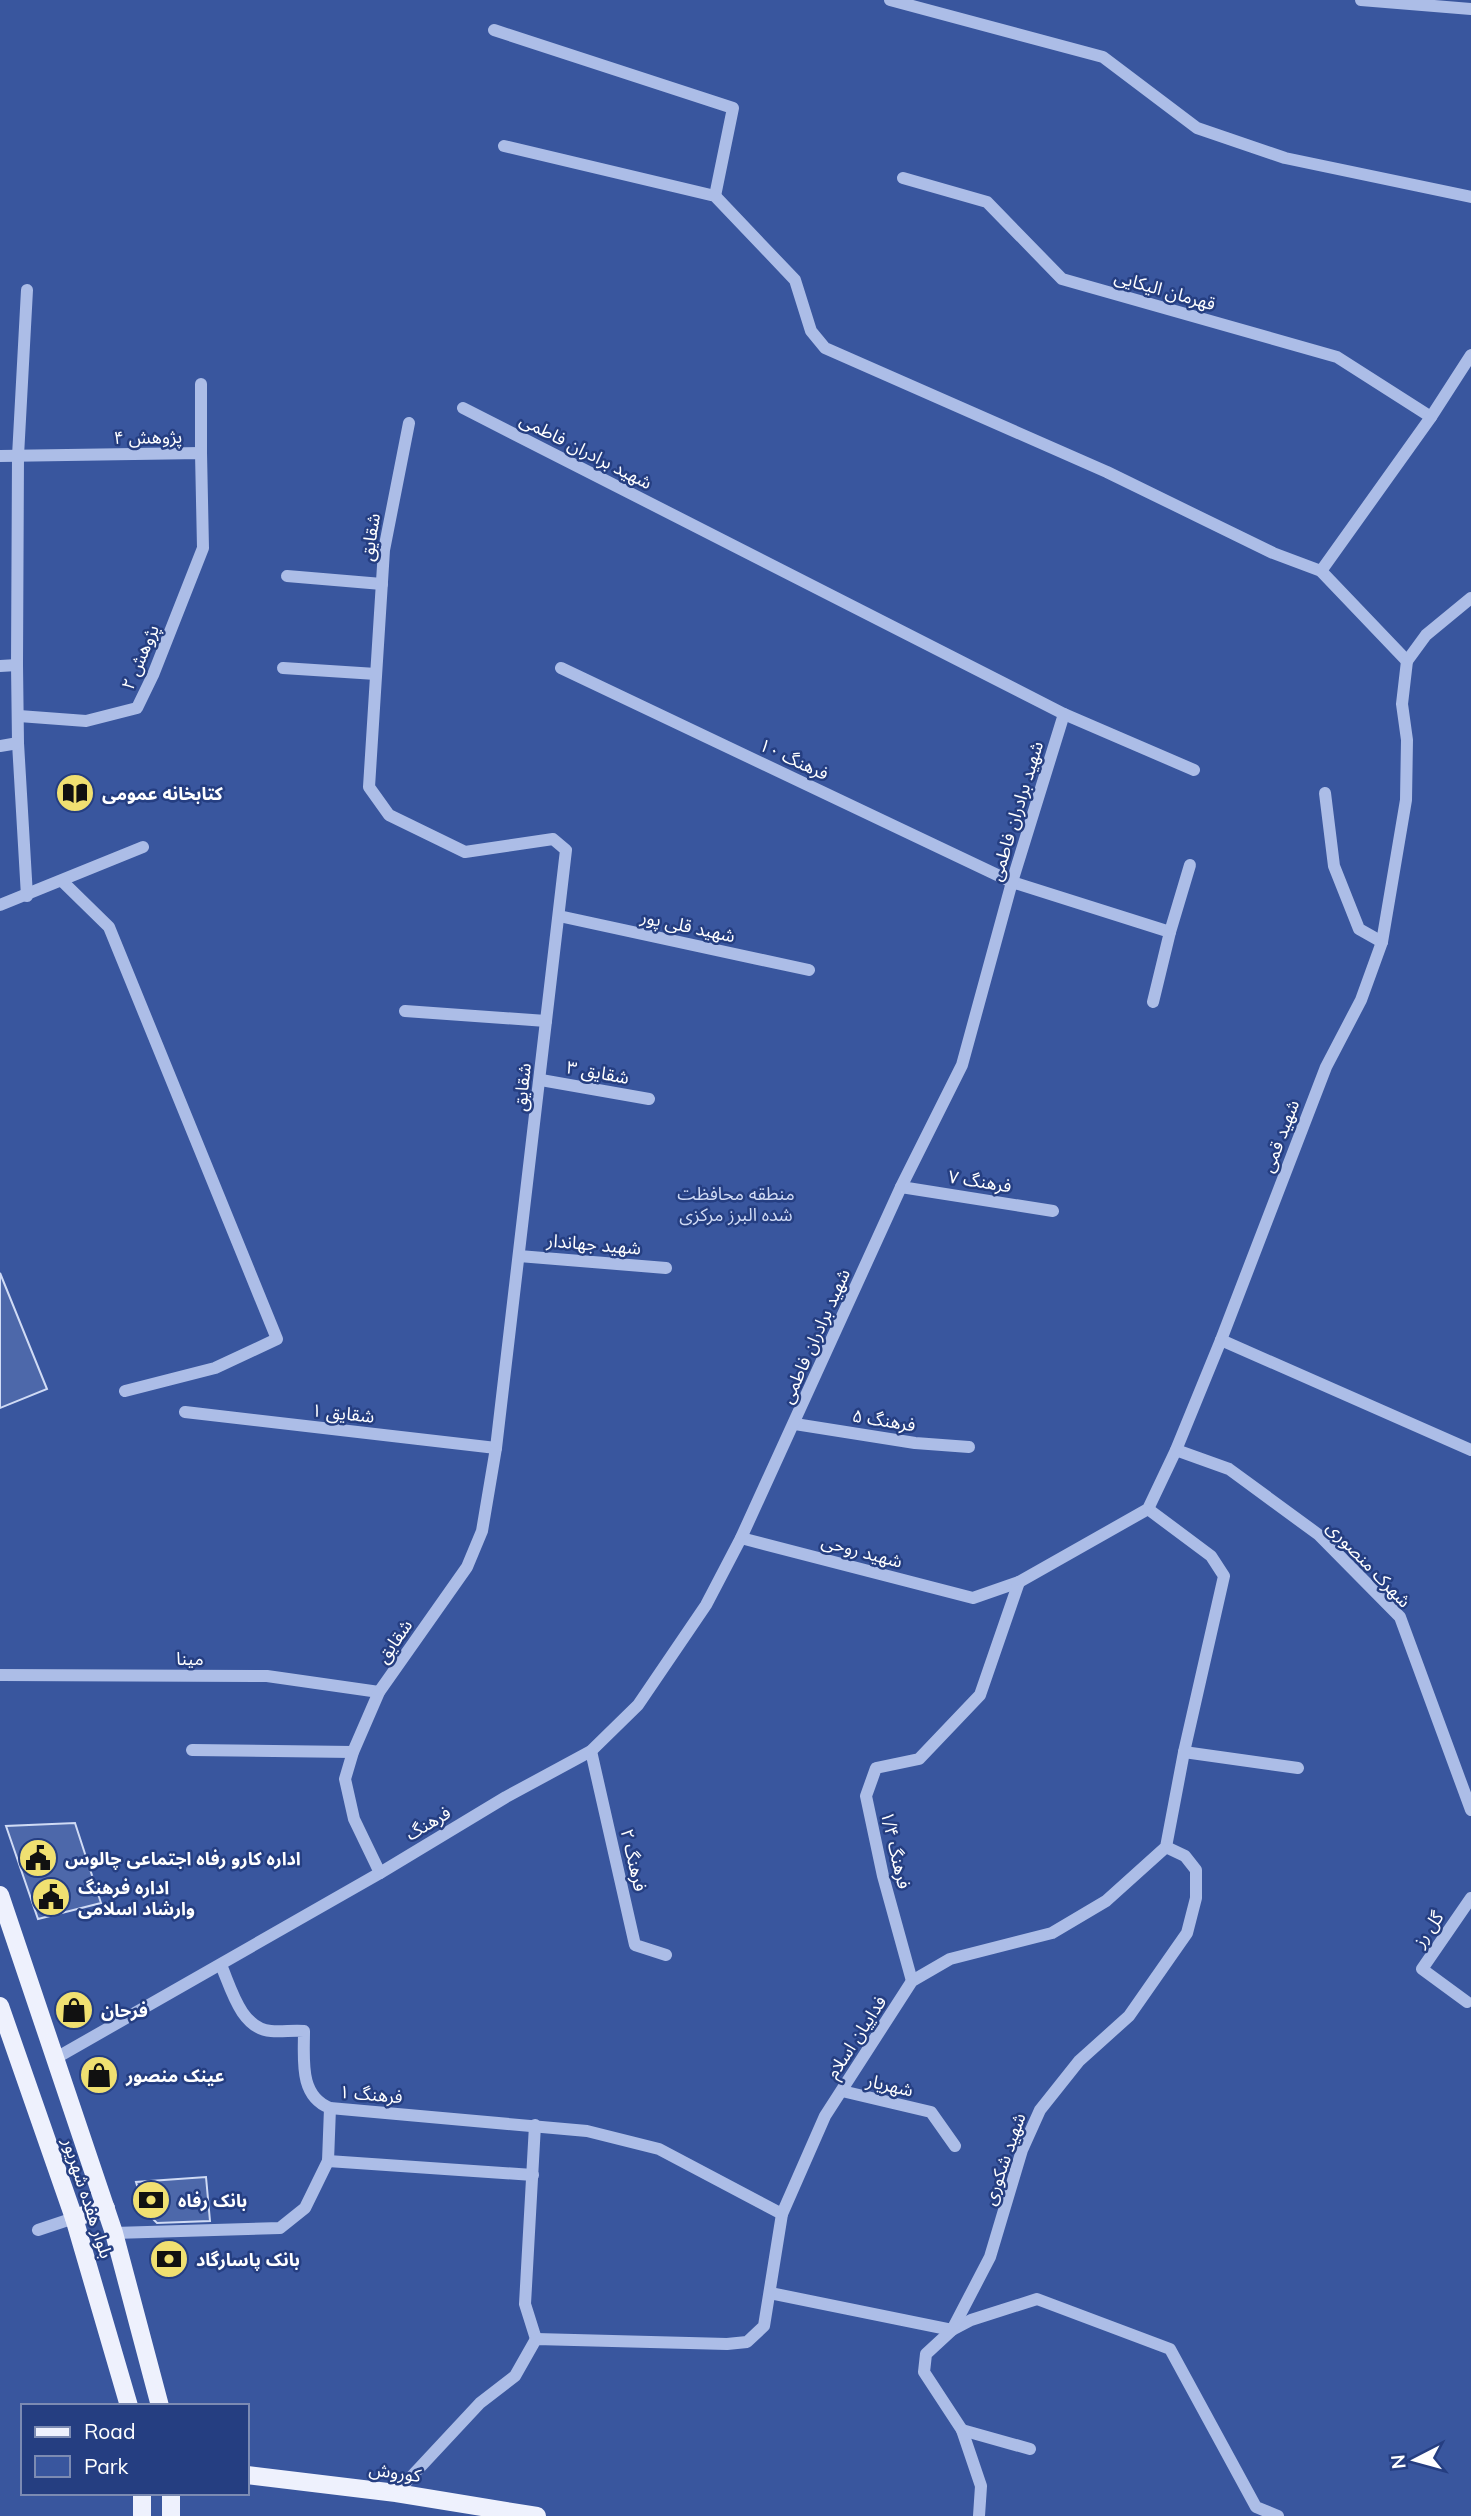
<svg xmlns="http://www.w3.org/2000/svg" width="1471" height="2516" viewBox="0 0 1471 2516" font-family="Mulish,'Noto Sans Arabic',sans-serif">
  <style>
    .green { fill: #39569e; fill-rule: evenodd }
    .building { fill: #4d68aa; stroke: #d0dbf5; stroke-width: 2 }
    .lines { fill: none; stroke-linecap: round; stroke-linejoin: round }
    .minor { stroke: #acbde7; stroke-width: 12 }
    .major { stroke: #eef1fd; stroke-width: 18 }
    .labels { text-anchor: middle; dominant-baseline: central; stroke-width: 5; stroke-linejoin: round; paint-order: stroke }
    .street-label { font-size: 18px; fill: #fff; stroke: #253e81 }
    .poi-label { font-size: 18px; font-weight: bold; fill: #fff; stroke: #253e81; text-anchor: start }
    .park-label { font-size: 18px; fill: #d0dbf5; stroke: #253e81 }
  </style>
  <rect width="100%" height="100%" fill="#253e81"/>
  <!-- green -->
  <path class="green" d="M0,0h1471v2516h-1471zM23,2406h224v87h-224z"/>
  <!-- building -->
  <g class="building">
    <path d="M0,1273l47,116 -47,19z"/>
    <path d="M75,1823l26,80 -63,16 -32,-93z"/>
    <path d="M206,2177l4,44 -53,2 -13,-13 -8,-28z"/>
  </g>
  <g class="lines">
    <!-- minor -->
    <g class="minor">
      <path d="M890,0l213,57 94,71 88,30 186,39"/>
      <path d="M1361,0l110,9"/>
      <path d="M494,30l239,78 -18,88"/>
      <path d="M504,146l211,50 80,84 16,51 14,17 282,124 166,81 48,18 86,90"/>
      <path d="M903,178l84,24 75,77 275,78 94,60"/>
      <path d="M27,290l-9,166 -1,209 1,78 9,153"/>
      <path d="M201,384v69"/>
      <path d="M0,456l201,-3 2,95 -50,127 -16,33 -51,13 -67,-5"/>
      <path d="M1321,571l110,-154 40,-62"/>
      <path d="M287,576l95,8"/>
      <path d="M0,666l17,-1"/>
      <path d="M283,668l93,6"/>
      <path d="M561,668l451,214 158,50 -17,70"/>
      <path d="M1064,714l130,56"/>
      <path d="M0,746l18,-3"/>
      <path d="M1325,793l9,73 25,63 23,13"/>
      <path d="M62,881l47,46 168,412 -62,29 -90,23"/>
      <path d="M0,905l143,-58"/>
      <path d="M559,916l250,54"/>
      <path d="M1170,932l20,-67"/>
      <path d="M405,1011l141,10"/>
      <path d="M541,1080l108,19"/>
      <path d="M901,1187l152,24"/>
      <path d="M519,1256l147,12"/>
      <path d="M1221,1340l250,110"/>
      <path d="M185,1412l311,36"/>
      <path d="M795,1424l120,19 54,4"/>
      <path d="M1176,1450l53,19 90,66 81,82 71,193"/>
      <path d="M741,1538l232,60 46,-16 129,-73 28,-59 45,-110 105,-273 35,-67 21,-58 24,-142 1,-60 -5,-36 5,-43 19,-26 45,-37"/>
      <path d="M0,1675l267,1 112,16"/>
      <path d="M192,1750l161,2"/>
      <path d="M591,1751l44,194 31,10"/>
      <path d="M1184,1752l114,16"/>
      <path d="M380,1873l-26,-54 -9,-40 8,-27 26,-60 88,-125 15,-36 14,-83 70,-598 -13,-11 -88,13 -76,-37 -20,-28 15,-237 25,-127"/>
      <path d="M221,1965c10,23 20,64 50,66 11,1 22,-1 33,0 0,29 -5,65 26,77l257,23 72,18 123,65"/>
      <path d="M912,1981l-29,-105 -17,-80 10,-28 43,-9 61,-64 39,-113"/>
      <path d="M1467,2002l-45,-33 49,-71"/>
      <path d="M56,2058l324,-185 126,-76 85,-46 47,-46 68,-100 35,-67 160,-351 61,-122 50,-183 52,-168 -601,-306"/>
      <path d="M842,2091l89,21 24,34"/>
      <path d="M535,2125l-10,179 11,35"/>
      <path d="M328,2161l205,14"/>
      <path d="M38,2230l36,-12"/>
      <path d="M114,2233l166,-5 25,-20 23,-47 2,-53"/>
      <path d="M770,2293l182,37 19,-10 66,-21 133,50 86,158 22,9"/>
      <path d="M962,2430l68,19"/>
      <path d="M396,2493l84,-90 35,-27 21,-37 191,5 20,-2 17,-16 18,-112 43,-98 87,-135 38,-22 102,-26 54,-32 60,-54 18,-95 40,-176 -13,-20 -63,-47"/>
      <path d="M979,2516l2,-30 -19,-56 -38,-58 2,-18 26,-24 38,-73 32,-107 18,-40 39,-49 50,-45 58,-83 9,-35v-28l-11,-14 -19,-9"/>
    </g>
    <!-- major -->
    <g class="major">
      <path d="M0,1895l114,338 46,173"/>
      <path d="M0,2006l74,212 55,188"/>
      <path d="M74,2218l32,-10"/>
      <path d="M247,2475l149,18 141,23"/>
      <path d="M142,2516v-23"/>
      <path d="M171,2516v-23"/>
    </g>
  </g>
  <!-- icons -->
  <defs>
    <symbol id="library-disc" viewBox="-11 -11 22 22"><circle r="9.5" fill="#f0e071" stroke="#253e81"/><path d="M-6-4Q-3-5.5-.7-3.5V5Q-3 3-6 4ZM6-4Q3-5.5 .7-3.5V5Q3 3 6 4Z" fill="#111"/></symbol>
    <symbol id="civic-disc" viewBox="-11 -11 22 22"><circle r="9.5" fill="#f0e071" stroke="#253e81"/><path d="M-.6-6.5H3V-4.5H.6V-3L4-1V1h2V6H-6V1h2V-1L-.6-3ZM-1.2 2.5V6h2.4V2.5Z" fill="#111"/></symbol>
    <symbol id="shop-disc" viewBox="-11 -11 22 22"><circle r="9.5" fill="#f0e071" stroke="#253e81"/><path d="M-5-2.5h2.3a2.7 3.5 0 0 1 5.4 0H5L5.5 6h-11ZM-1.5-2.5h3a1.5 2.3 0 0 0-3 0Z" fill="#111"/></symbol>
    <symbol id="bank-disc" viewBox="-11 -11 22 22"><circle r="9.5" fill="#f0e071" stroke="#253e81"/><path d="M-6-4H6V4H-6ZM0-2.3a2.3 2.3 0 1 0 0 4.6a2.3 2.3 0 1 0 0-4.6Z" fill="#111"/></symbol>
  </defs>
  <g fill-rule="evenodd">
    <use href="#library-disc" x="53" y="771" width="44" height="44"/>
    <use href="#civic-disc" x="16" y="1836" width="44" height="44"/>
    <use href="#civic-disc" x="29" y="1875" width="44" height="44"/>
    <use href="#shop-disc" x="52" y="1988" width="44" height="44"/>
    <use href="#shop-disc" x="77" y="2053" width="44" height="44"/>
    <use href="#bank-disc" x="129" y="2178" width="44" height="44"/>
    <use href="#bank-disc" x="147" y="2237" width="44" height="44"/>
  </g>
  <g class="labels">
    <!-- street labels -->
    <g class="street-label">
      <text transform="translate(1165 290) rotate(16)">قهرمان الیکایی</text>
      <text transform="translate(148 437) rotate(-1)">پژوهش ۴</text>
      <text transform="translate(586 451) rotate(27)">شهید برادران فاطمی</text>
      <text transform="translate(370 537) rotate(-81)">شقایق</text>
      <text transform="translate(140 657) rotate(-67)">پژوهش ۲</text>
      <text transform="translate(794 759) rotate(25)">فرهنگ ۱۰</text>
      <text transform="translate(1016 811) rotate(-73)">شهید برادران فاطمی</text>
      <text transform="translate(688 926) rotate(12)">شهید قلی پور</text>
      <text transform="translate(598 1072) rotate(10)">شقایق ۳</text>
      <text transform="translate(522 1087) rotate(-84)">شقایق</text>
      <text transform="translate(1280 1136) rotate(-69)">شهید قمی</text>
      <text transform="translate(980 1181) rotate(9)">فرهنگ ۷</text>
      <text transform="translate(594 1244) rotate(5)">شهید جهاندار</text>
      <text transform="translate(815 1336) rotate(-66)">شهید برادران فاطمی</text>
      <text transform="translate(343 1413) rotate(6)">شقایق ۱</text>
      <text transform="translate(884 1420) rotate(9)">فرهنگ ۵</text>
      <text transform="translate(862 1551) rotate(15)">شهید روحی</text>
      <text transform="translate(1369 1564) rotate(46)">شهرک منصوری</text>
      <text transform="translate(394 1641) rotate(-55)">شقایق</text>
      <text x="190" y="1658">مینا</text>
      <text transform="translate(428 1823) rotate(-31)">فرهنگ</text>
      <text transform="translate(896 1850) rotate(77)">فرهنگ ۱/۴</text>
      <text transform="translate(634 1860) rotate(77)">فرهنگ ۲</text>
      <text transform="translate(1428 1929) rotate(-55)">گل رز</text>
      <text transform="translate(856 2037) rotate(-57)">فداییان اسلام</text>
      <text transform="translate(890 2085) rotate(13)">شهریار</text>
      <text transform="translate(371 2094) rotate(5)">فرهنگ ۱</text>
      <text transform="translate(1004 2159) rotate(-71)">شهید شکوری</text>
      <text transform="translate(88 2198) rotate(72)">بلوار هفده شهریور</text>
      <text transform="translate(395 2472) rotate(8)">کوروش</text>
    </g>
    <!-- poi labels -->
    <g class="poi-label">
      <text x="102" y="793">کتابخانه عمومی</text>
      <text x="65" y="1858">اداره کارو رفاه اجتماعی چالوس</text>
      <text x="78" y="1887">اداره فرهنگ<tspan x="78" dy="21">وارشاد اسلامی</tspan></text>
      <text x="101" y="2010">فرحان</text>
      <text x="126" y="2075">عینک منصور</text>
      <text x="178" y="2200">بانک رفاه</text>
      <text x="196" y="2259">بانک پاسارگاد</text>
    </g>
    <!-- park labels -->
    <g class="park-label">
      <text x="736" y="1193">منطقه محافظت<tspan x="736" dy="21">شده البرز مرکزی</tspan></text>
    </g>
  </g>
  <!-- legend -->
  <rect x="21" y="2404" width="228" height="91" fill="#253e81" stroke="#7c8bb3" stroke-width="2"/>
  <rect x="35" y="2427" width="35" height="10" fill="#eef1fd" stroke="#7c8bb3" stroke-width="2"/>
  <text x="84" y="2439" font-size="21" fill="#ffffff">Road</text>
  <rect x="35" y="2456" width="35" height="21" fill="#39569e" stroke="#7c8bb3" stroke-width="2"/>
  <text x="84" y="2474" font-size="21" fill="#ffffff">Park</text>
  <!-- north arrow -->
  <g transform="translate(1415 2460) rotate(264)" stroke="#253e81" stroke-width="5" paint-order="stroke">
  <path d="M0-5L12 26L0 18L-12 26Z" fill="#ffffff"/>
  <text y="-10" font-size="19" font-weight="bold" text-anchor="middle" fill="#ffffff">N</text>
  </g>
</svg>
